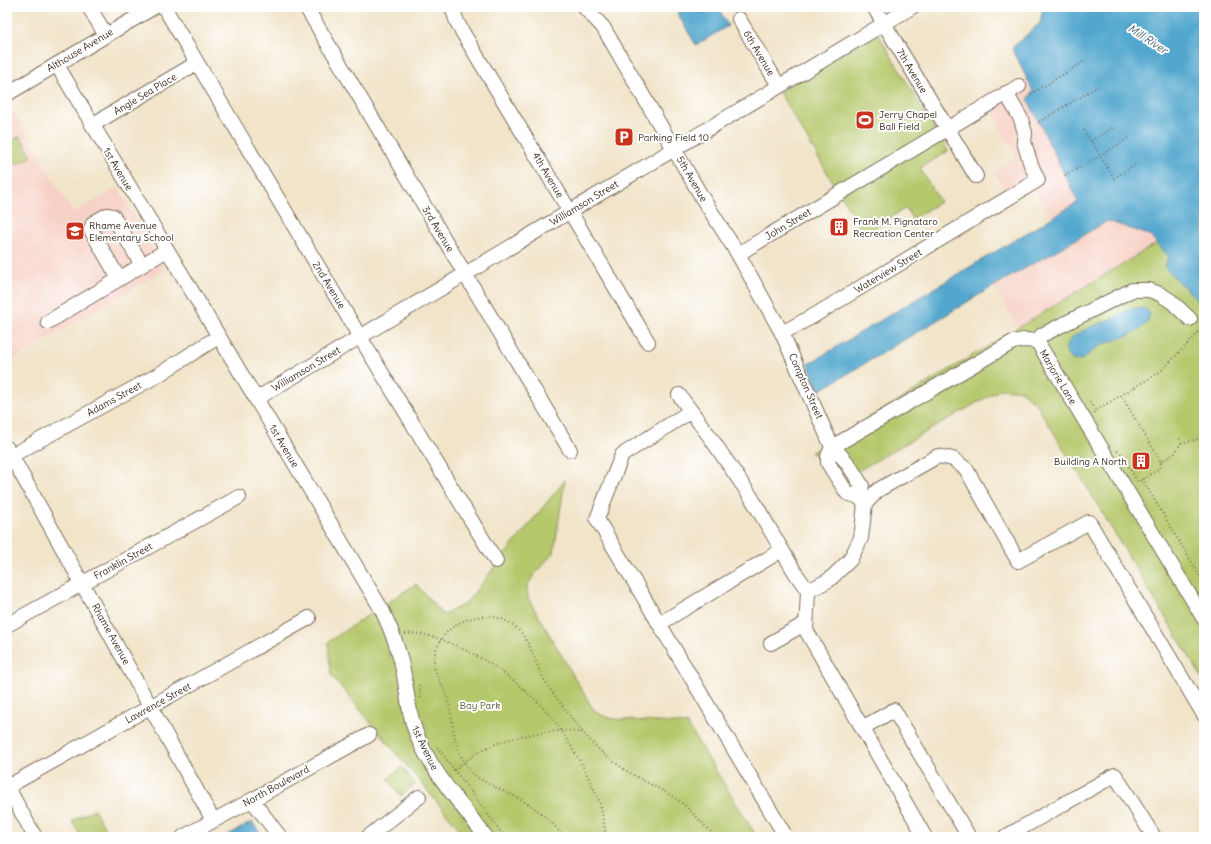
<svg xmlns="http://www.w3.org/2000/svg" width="1211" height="844" viewBox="0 0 1211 844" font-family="Delius,sans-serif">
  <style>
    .built { fill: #f7d1c6 }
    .green { fill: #b5c86c; stroke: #787945 }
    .water { fill: #52a7ce; stroke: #466876 }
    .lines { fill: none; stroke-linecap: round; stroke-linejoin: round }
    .minor-casing { stroke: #7b6b5a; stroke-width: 16 }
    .path { stroke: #7b6b5a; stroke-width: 2; stroke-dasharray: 1 3; stroke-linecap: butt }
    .minor { stroke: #fff; stroke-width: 14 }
    .labels { text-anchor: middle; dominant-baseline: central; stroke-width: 4; stroke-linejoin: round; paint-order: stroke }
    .street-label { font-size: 10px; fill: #3b2a1e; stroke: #fff }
    .poi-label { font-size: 10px; fill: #3b2a1e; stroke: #fff; text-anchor: start }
    .park-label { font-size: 10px; fill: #605935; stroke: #fff }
    .water-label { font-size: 11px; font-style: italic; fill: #45626d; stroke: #fff }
  </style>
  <rect width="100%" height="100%" fill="#fff"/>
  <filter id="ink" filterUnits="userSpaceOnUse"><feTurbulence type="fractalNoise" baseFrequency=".025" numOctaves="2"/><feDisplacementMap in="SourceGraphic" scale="8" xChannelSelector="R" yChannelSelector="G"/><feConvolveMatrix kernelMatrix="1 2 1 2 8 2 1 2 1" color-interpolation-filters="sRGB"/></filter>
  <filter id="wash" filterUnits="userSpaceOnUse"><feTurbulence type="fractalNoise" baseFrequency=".012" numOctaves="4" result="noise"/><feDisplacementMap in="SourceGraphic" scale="16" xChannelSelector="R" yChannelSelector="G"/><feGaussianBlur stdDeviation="0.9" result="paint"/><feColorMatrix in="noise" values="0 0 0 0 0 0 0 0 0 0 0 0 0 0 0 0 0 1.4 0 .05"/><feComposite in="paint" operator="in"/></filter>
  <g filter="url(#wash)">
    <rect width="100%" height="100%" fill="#f1e4c9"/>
    <!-- built -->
    <g class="built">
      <path d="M1028,81l5,10 -5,9 50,102 -27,16 -20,-32 -19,12 -18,-26 23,-15 -28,-52z"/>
      <path d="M11,107l62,106 45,-26 46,83 -126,74 -31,20v-255z"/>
      <path d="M1108,221l41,14 8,8 -139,85 -24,-42z"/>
    </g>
    <!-- green -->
    <g class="green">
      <path d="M877,32l71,119 -28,17 20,34 -28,17 -6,-11 -42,26 -85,-142z"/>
      <path d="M20,136l12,20 -15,9 -9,-16 4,-8z"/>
      <path d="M1157,243l12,14 -5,10 40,39v375l-167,-276 -15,-14 -21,-2 -145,83 -46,-19 19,-10z"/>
      <path d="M565,480l-11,72 -20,23 -7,11 1,12 65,111 10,7 12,3 72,5 70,113h-291l-135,-162 -3,-33 49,-33 39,-25 27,31 22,-11z"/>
      <path d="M402,767l13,17 -14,12 -13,-17z"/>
      <path d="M94,809l16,28h-29l-9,-16z"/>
    </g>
    <!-- water -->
    <g class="water">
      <path d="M688,7h57l-26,2 9,17 -32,19 -19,-32z"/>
      <path d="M1043,7h161v299l-40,-39 5,-10 -20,-22 -41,-14 -114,65 -175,105 -11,-27 270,-162 -50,-102 5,-9 -21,-43 28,-25z"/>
      <path d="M1132,308c8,0 14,-1 18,6 -4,22 -37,24 -54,34 -7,4 -13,16 -23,12 -3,-1 -6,-5 -7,-9 -1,-18 32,-26 45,-32 7,-3 14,-7 21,-11z"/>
      <path d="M252,822l11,15h-39z"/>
    </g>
  </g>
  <g filter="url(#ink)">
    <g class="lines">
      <defs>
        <g id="minor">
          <path d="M89,7l17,28"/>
          <path d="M164,7l196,330 136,224"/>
          <path d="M306,7l264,443"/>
          <path d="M452,7l5,15 6,11 185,309"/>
          <path d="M584,7l19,20 100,172 35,55 44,79 50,114 181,-105 11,-2 13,1 167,278"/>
          <path d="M874,7l102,169"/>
          <path d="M739,19l40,67"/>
          <path d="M57,65l325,545c9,19 17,39 21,60 4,20 5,41 12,60 13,38 47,75 71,107"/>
          <path d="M7,94l147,-87"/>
          <path d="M92,125l105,-62"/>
          <path d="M738,254l281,-168"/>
          <path d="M119,279l-28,-49 2,-7 14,-8 6,1 29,49"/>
          <path d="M48,322l119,-72"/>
          <path d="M782,333l33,-18 223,-135 -7,-15 -7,-23 1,-9 -4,-14 -15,-26"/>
          <path d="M1037,341l5,-6 90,-45h17l11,4 11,7 19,18"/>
          <path d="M679,395l31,42 41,60 45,77 12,17 -2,39 119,207"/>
          <path d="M256,399l656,-392"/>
          <path d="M691,411l-69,44 -25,64 189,318"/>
          <path d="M7,448l206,372"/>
          <path d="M7,458l151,-83 60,-38"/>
          <path d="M859,497l3,-11c-9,-14 -16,-28 -30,-39l-4,9v7l19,30 12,4 6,7"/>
          <path d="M808,591l21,-11 21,-20 11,-22 4,-34 13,-14 60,-34 15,3 13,10 52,92 71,-39 115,193"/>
          <path d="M659,624l123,-74"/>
          <path d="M7,625l232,-128"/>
          <path d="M771,643l35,-20"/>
          <path d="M862,728l32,-18 75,127"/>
          <path d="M7,786l28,51"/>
          <path d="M7,787l302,-169"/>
          <path d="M252,800l28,37"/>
          <path d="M183,837l69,-37 117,-65"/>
          <path d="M368,837l51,-40"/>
          <path d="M1005,837l110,-62 39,62"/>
        </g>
      </defs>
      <!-- minor casing -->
      <use href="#minor" class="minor-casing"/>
      <!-- path -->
      <g class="path">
        <path d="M1031,94l54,-33"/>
        <path d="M1039,122l61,-37"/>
        <path d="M1084,130l30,48 21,-13"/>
        <path d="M1091,141l23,-14"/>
        <path d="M1065,175l35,-19 30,-19"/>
        <path d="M1090,402l5,9"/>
        <path d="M1095,413v-2l65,-39 44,-45"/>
        <path d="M1181,443l10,-2 13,-4"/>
        <path d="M1117,451l3,1 18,30 21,-13 2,-7 -40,-67"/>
        <path d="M1161,462l14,-9 6,-10 -2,-6"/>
        <path d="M1142,479l62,104"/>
        <path d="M405,634c19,-2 32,4 49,11 37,15 76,45 101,77 9,13 18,27 26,41 7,13 14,27 19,41 3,11 4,22 6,33"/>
        <path d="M419,685l2,15"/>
        <path d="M437,747l68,90"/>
        <path d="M454,770c9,-7 18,-14 28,-20 18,-10 57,-19 77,-19 8,-1 17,1 25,2"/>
        <path d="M563,837c-9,-14 -25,-28 -40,-36 -16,-10 -36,-15 -51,-28 -4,-3 -7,-10 -10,-15 -10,-19 -9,-42 -15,-62 -4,-12 -14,-23 -13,-36 3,-37 52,-57 80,-34 17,13 20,36 30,53 6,11 14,21 22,31 11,16 25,33 40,46 8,6 17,13 26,18 15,10 33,16 47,27 13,10 25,24 37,36"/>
      </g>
      <!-- minor -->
      <use href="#minor" class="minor"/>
    </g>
  </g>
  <!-- icons -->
  <defs>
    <symbol id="stadium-square" viewBox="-11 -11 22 22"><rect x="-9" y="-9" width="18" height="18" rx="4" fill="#c8321e" stroke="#fff"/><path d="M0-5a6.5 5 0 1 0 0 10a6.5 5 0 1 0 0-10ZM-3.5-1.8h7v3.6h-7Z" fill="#fff"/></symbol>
    <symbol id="parking-square" viewBox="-11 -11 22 22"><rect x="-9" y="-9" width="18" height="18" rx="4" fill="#c8321e" stroke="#fff"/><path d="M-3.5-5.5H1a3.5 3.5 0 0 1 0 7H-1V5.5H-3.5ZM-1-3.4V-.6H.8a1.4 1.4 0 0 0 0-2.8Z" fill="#fff"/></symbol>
    <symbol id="building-square" viewBox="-11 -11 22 22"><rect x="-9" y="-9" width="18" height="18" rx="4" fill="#c8321e" stroke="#fff"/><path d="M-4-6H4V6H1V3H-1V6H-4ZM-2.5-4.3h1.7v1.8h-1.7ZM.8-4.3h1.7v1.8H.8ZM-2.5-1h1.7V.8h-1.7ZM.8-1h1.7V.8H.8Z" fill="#fff"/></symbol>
    <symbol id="school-square" viewBox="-11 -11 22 22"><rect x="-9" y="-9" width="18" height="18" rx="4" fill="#c8321e" stroke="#fff"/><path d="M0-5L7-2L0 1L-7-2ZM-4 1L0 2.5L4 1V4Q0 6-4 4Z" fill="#fff"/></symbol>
  </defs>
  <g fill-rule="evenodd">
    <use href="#stadium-square" x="854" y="109" width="22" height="22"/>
    <use href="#parking-square" x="613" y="126" width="22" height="22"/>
    <use href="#building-square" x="828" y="216" width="22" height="22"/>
    <use href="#school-square" x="64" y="220" width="22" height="22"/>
    <use href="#building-square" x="1130" y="450" width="22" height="22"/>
  </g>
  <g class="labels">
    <!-- street labels -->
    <g class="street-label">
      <text transform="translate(80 50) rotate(-31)">Althouse Avenue</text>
      <text transform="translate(759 53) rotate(59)">6th Avenue</text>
      <text transform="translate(912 71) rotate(59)">7th Avenue</text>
      <text transform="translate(145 94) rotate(-31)">Angle Sea Place</text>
      <text transform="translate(118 169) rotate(59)">1st Avenue</text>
      <text transform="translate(548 175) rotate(59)">4th Avenue</text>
      <text transform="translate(692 179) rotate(60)">5th Avenue</text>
      <text transform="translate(584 203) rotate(-31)">Williamson Street</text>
      <text transform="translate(788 224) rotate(-31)">John Street</text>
      <text transform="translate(438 229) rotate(59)">3rd Avenue</text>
      <text transform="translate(888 271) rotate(-31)">Waterview Street</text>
      <text transform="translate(329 285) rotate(59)">2nd Avenue</text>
      <text transform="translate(306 369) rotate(-31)">Williamson Street</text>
      <text transform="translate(1058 377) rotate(59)">Marjorie Lane</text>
      <text transform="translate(806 386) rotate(66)">Compton Street</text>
      <text transform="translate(114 399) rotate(-29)">Adams Street</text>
      <text transform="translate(284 446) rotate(59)">1st Avenue</text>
      <text transform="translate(123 561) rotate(-29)">Franklin Street</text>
      <text transform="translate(111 634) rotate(61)">Rhame Avenue</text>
      <text transform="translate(158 703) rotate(-29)">Lawrence Street</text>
      <text transform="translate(425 748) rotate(64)">1st Avenue</text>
      <text transform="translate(276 786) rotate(-29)">North Boulevard</text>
    </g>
    <!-- poi labels -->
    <g class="poi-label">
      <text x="879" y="114">Jerry Chapel<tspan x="879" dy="12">Ball Field</tspan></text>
      <text x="638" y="137">Parking Field 10</text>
      <text x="853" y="221">Frank M. Pignataro<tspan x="853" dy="12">Recreation Center</tspan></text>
      <text x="89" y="225">Rhame Avenue<tspan x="89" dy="12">Elementary School</tspan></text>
      <text x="1127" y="461" text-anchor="end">Building A North</text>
    </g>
    <!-- park labels -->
    <g class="park-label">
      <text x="480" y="705">Bay Park</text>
    </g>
    <!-- water labels -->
    <g class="water-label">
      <text transform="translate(1148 39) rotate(33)">Mill River</text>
    </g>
  </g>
  <!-- margin -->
  <rect width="1211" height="844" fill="none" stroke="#fff" stroke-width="24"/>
</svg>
